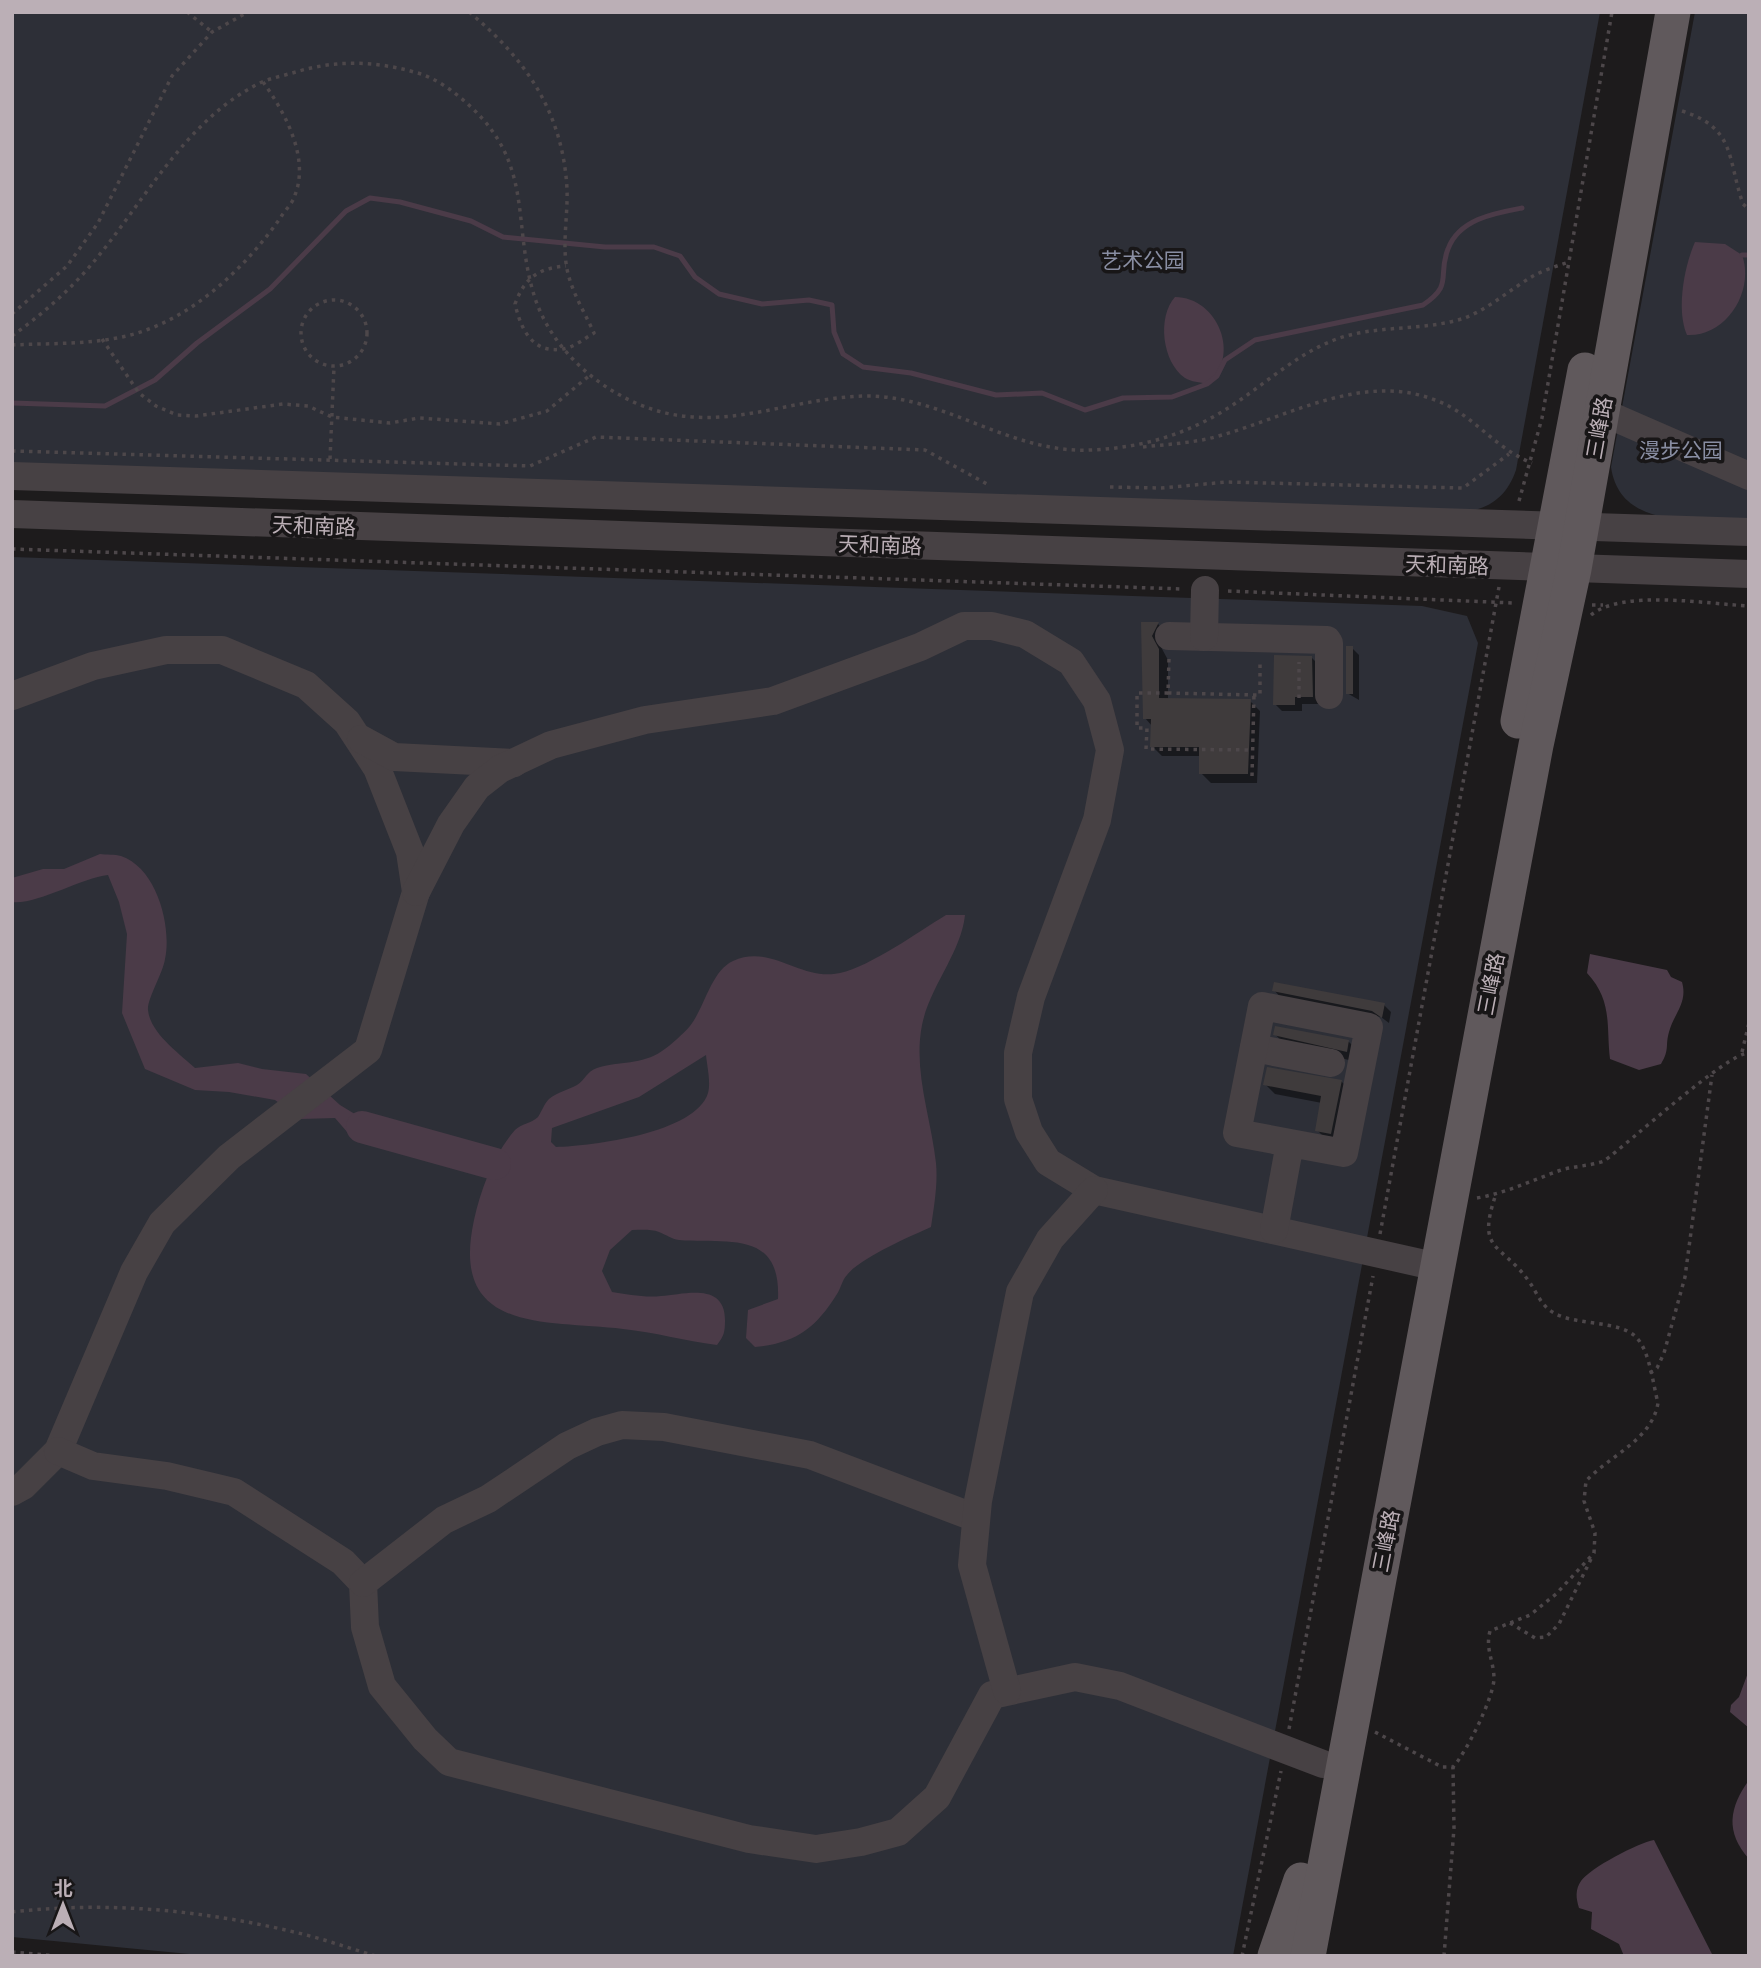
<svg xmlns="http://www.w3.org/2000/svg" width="1761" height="1968" viewBox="0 0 1761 1968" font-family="'PT Sans Narrow','Noto Sans SC',sans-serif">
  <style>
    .green { fill: #2d2f37 }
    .water { fill: #4b3b48; fill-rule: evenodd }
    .shadow { fill: #0007 }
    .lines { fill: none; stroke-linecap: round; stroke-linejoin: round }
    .stream { stroke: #4b3b48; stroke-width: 5 }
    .river { stroke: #4b3b48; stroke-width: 32 }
    .building { fill: #3f3b3c }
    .path { stroke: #4d474a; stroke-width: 3.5; stroke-dasharray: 3.5 5; stroke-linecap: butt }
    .minor { stroke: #474144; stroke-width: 28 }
    .major { stroke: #60595c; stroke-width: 35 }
    .labels { text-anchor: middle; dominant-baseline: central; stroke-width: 7; stroke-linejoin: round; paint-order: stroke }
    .park-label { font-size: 21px; fill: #898ea3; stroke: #181617 }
    .street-label { font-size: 21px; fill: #bbafb6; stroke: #181617 }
  </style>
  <rect width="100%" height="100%" fill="#1d1b1c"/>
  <!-- green -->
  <g class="green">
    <path d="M12,12h1588l-84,458c-8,23 -22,36 -45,41l-1459,-41z"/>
    <path d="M1695,12h54v509c-50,-2 -129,10 -138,-54z"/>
    <path d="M12,557l1410,49 45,10 11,27 -245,1313h-1023l-198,-19z"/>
  </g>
  <!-- water -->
  <g class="water">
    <path d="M1695,242l30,2 17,11c13,36 -16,82 -55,80 -11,-25 -3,-68 8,-93z"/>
    <path d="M1175,297c43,0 67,60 32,87 -7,-2 -16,-2 -22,-6 -23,-16 -28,-61 -10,-81z"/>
    <path d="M100,854c6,1 15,0 21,2 36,12 51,71 44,103 -2,14 -18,40 -17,51 2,23 32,44 47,58l43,-5 24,6 44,5 34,31 23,14 -2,15 -13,-1 -13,-15 -34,1 -26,-19 -46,-8 -34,-2 -50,-21 -23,-56 5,-79 -8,-32 -11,-27c-27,3 -71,30 -96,27v-24l31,-9h21z"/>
    <path d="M946,915h19c-4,38 -35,71 -43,110 -9,46 9,92 14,138 2,21 -2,43 -5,64 -20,9 -71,31 -84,48 -5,5 -6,13 -10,19 -22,35 -41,49 -82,53l-9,-9 2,-28 30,-11c3,-70 -51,-55 -99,-59 -8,-1 -12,-5 -20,-8 -8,-3 -18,-2 -27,-2l-22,20 -8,21 10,21c15,2 33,6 49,4 24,-2 64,-14 64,24 0,12 -1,16 -8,25 -32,-4 -63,-13 -94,-16 -78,-9 -174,5 -149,-109 7,-31 20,-66 41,-90 6,-6 17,-7 23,-13 4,-6 6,-13 11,-18 9,-7 19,-9 28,-14 8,-5 10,-14 20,-17 22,-7 45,-3 65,-17 9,-6 21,-17 28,-25 15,-19 21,-55 43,-65 38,-18 68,21 107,12 31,-7 78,-41 106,-58zM706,1055c1,11 5,27 2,38 -12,40 -116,53 -152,54l-5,-5 1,-14 87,-31z"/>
    <path d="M1590,954l77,16 4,7 11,5c6,21 -8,31 -13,50 -4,14 1,17 -8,32l-22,6 -29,-11c-4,-33 3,-58 -23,-86z"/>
    <path d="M1749,1670v58l-19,-16 1,-7 8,-8z"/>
    <path d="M1749,1780v79c-24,-27 -20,-51 0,-79z"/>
    <path d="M1654,1840l59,116h-89l-5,-12 -28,-15 1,-17 -13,-4c-3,-10 -4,-18 2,-27 9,-13 57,-38 73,-41z"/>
  </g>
  <!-- shadow -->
  <g class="shadow">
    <path d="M1143,624h15l10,10 -7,13 7,13v40l82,1 10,10 -3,72h-46l-10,-10v-17h-39l-10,-10v-20l-7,-8z"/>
    <path d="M1352,648l7,7v45l-12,-7z"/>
    <path d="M1312,658l7,7v39h-17v7h-20l-7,-7z"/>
    <path d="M1274,990l110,15 7,7 -2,11 -8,-6 -100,-19z"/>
    <path d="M1275,1034l74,8 11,11 -2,9 -72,-16z"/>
    <path d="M1341,1081l10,10 -10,52 -14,-3 -10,-10 5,-27 -47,-9 -10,-10z"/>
  </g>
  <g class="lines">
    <!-- stream -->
    <g class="stream">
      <path d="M1742,255h7"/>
      <path d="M12,403l93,3 50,-26 42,-37 73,-54 76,-78 24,-13 30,4 71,19 32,16 102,10h49l26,9 15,21 24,17 43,10 47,-4 23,5 2,27 9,22 20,13 48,6 85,22 46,-2 43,17 38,-12 49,-1 35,-13 10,-8 8,-16 30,-20 168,-35c31,-21 14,-28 25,-56 11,-30 47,-36 74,-41"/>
    </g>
    <!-- river -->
    <path class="river" d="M362,1127l133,37"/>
  </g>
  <!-- building -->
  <g class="building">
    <path d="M1141,622h18l-7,14 7,13v49l92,1 -3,75h-49v-27h-49l1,-28h-8z"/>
    <rect x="1346" y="646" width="7" height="48"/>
    <path d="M1274,655l38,1 1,41h-18v8h-22z"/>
    <path d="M1274,982l111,21 -3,15 -10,-7 -100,-20z"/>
    <path d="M1275,1026l74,14 -2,12 -74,-17z"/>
    <path d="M1267,1067l75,13 -11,54 -16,-3 6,-35 -58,-11z"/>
  </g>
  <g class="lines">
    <!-- path -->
    <g class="path">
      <path d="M187,12l25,20"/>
      <path d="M469,12c57,47 94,101 98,177 1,26 -5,55 0,80 5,24 17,42 27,64 -9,5 -21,15 -31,16 -31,5 -42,-20 -48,-45 10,-27 24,-36 51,-38"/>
      <path d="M1682,111c54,17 45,47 61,93l6,5"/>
      <circle cx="334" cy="333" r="33"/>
      <path d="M12,314l55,-48 31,-43 74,-147 40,-44 36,-20"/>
      <path d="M12,336c29,-21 56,-44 79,-71 53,-62 95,-147 171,-183 12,-5 25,-7 37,-11 39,-11 76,-10 115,1 21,5 41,20 57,35 63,59 41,116 63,188 15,49 57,89 104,109 81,34 148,-7 229,-8 78,0 144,58 224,54 46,-2 88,-13 129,-37 39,-23 71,-56 114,-73 38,-15 84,-9 124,-20 26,-7 51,-30 75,-44 11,-6 24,-10 36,-14"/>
      <path d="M102,339l37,54 17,13 21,9 19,1 87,-12 25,2 24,11 58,6 29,-5 81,6 47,-13 43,-36"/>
      <path d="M12,345c40,-2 83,0 122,-11 60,-17 112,-67 147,-117 4,-7 12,-14 14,-22 15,-38 -11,-84 -32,-113"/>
      <path d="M1143,447c27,-3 53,-4 79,-12 67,-19 142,-63 213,-35 39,14 57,47 97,63"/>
      <path d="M12,451l518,15 66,-29 329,13 62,34"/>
      <path d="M330,459l4,-92"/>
      <path d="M1110,487l51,1 66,-6 236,6 46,-34"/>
      <path d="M1519,501l23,-83 70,-406"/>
      <path d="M12,549l1170,40"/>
      <path d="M1228,591l286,12"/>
      <path d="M1592,605h11"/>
      <path d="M1591,615c32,-26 116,-11 158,-9"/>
      <path d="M1169,659l-1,34 86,2h6v-34"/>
      <path d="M1168,693h-31v35h10l-1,21 107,1"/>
      <path d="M1299,698v-36"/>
      <path d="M1252,776l2,-81"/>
      <path d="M1742,1052l7,-29"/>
      <path d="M1477,1198c29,-5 56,-18 84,-28 14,-4 29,-4 43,-9 25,-18 124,-109 145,-108"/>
      <path d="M1380,1234l119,-647"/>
      <path d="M1650,1373l7,-5 7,-15 21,-76 27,-202"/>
      <path d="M1510,1623l25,15 11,-1 13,-13 34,-69"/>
      <path d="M1289,1729l84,-453"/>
      <path d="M1375,1732l67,35h11c13,-14 40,-68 41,-88 0,-18 -9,-30 -4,-48l40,-16 26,-21 38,-41 1,-20 -11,-32 2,-20c23,-25 66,-41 72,-78 -5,-18 -8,-52 -22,-66 -17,-17 -59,-11 -82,-24 -14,-8 -17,-21 -26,-33 -28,-38 -52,-28 -32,-86"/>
      <path d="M12,1912c94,-11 190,-2 282,20 27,6 54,16 82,24"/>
      <path d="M12,1952l45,4"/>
      <path d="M1242,1956l39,-185"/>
      <path d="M1444,1956l10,-128 -1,-61"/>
    </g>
    <!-- minor -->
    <g class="minor">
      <path d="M1602,412l147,64"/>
      <path d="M12,476l1737,56"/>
      <path d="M12,514l1737,60"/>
      <path d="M1169,636l158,4 2,3v52"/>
      <path d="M1204,637l1,-47"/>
      <path d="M12,696l81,-30 73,-16h56l84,35 41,37 30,46 33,84 6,40 -48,158 -139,107 -67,66 -28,49 -76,179 -35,35 -11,6"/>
      <path d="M361,739l33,18 120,6"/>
      <path d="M416,892l35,-68 26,-37 23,-18 51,-24 94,-25 128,-19 147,-54 44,-21h28l33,8 46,28 26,39 13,49 -13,70 -66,177 -13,56v46l11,33 19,30 46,28 344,77"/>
      <path d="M1254,1048l77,15"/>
      <path d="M1274,1230l16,-87 54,10 25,-126 -107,-21 -25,127 53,10"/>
      <path d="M58,1451l35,15 74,10 67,16 109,70 20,21 2,44 17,59 43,53 24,23 300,77 67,10 45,-7 37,-10 39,-35 55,-102 83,-18 45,9 203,78"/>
      <path d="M363,1583l81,-63 44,-21 79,-53 30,-14 25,-7 42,2 146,28 166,63"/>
      <path d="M1007,1691l-35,-126 6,-64 42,-209 30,-53 44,-49"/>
    </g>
    <!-- major -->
    <g class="major">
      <path d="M1518,721l67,-351"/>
      <path d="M1275,1956l26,-76"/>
      <path d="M1308,1956l228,-1211 38,-176 99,-557"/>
    </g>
  </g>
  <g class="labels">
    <!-- park labels -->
    <g class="park-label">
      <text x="1143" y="260">艺术公园</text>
      <text x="1681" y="450">漫步公园</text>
    </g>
    <!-- street labels -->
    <g class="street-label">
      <text transform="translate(1599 428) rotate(-80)">三峰路</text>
      <text transform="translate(314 526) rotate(2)">天和南路</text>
      <text transform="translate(880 545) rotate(2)">天和南路</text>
      <text transform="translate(1447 565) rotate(2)">天和南路</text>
      <text transform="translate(1491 984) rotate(-79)">三峰路</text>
      <text transform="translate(1386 1541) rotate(-79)">三峰路</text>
    </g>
  </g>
  <!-- border -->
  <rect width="1761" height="1968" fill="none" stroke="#bbafb6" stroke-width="28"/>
  <!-- north arrow -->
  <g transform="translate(63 1905)" stroke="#181617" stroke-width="5" paint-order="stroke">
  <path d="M0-5L12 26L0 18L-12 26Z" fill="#bbafb6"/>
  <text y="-10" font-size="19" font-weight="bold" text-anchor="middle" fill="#bbafb6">北</text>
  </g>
</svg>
